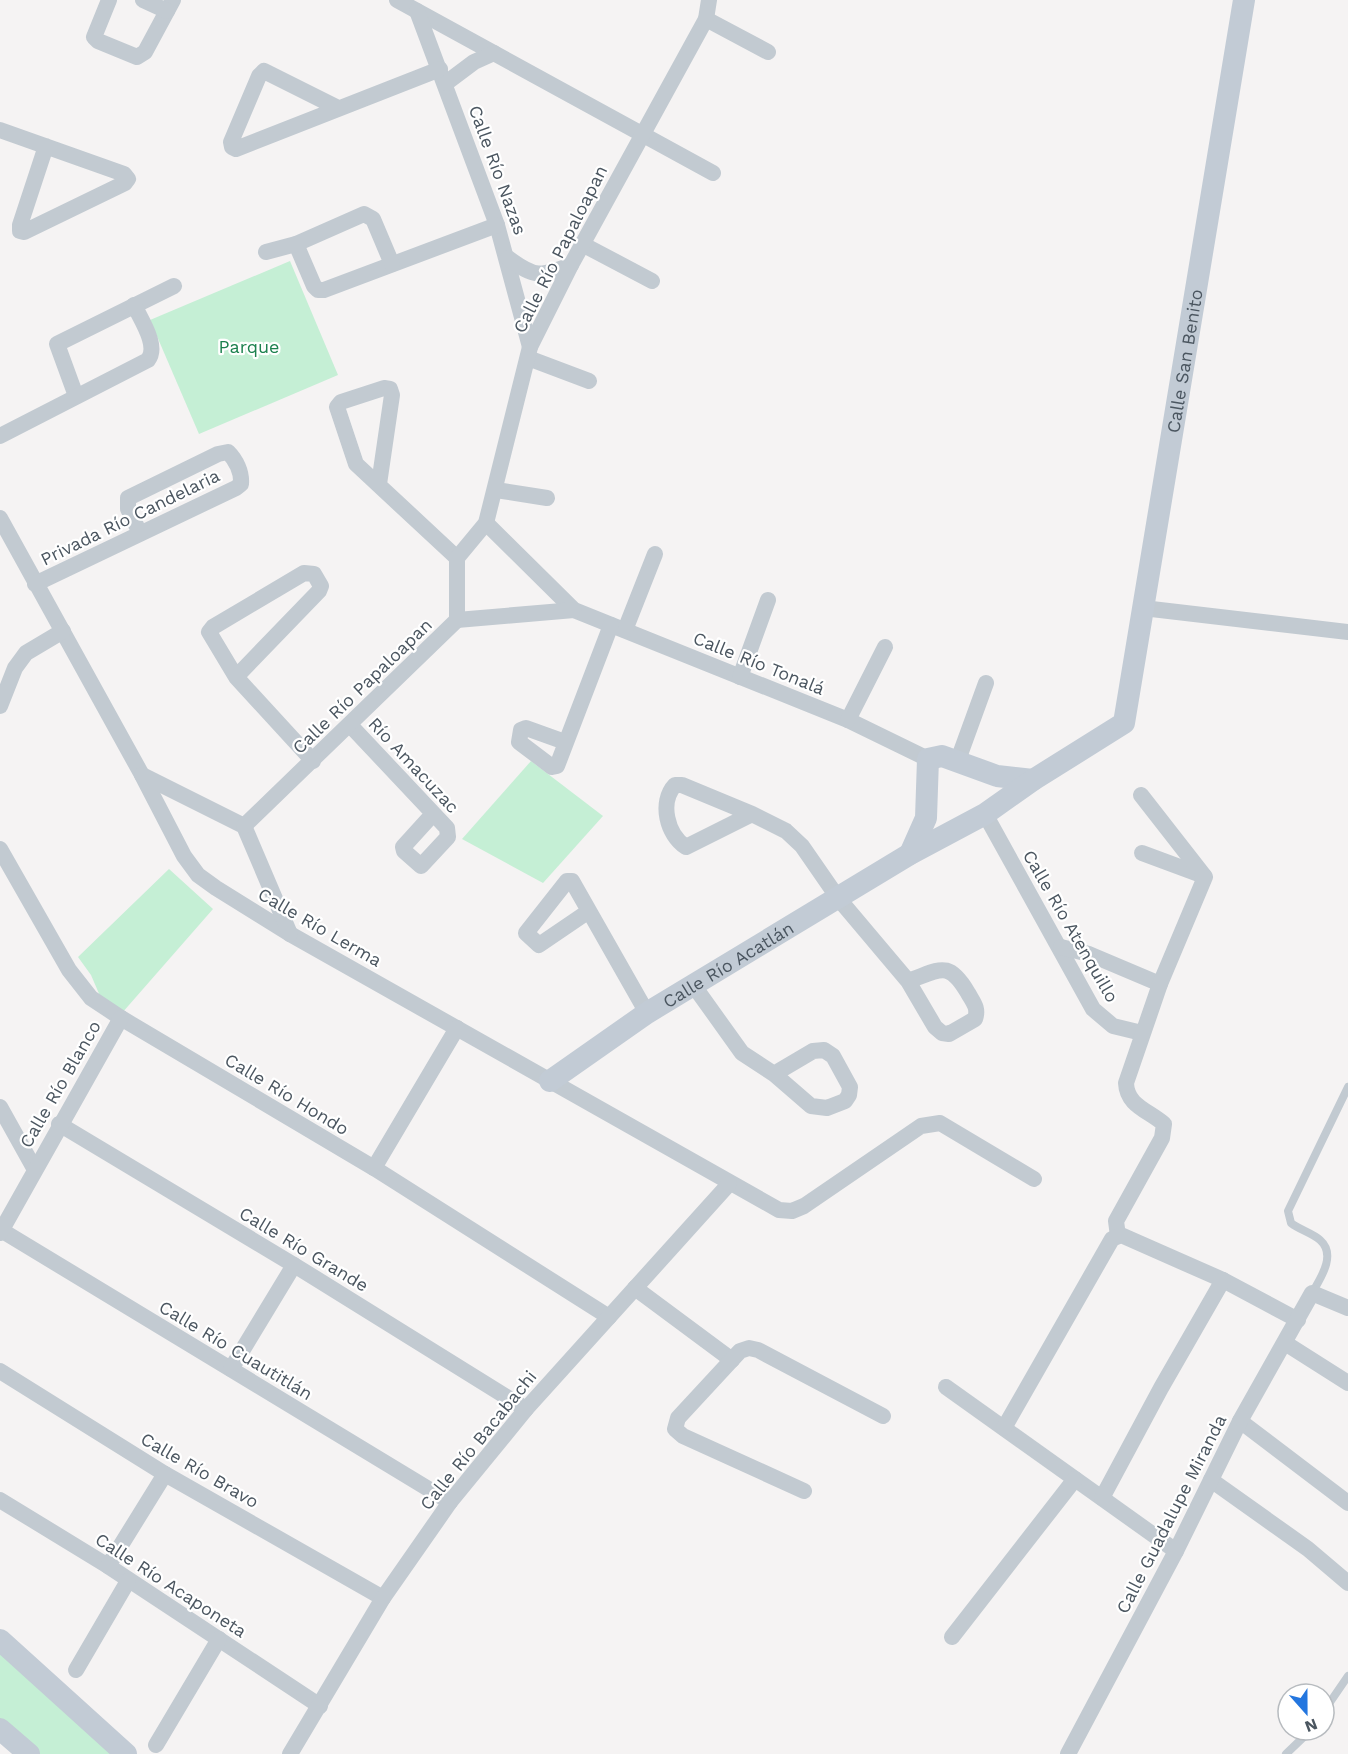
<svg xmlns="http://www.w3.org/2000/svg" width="1348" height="1754" viewBox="0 0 1348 1754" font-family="'Work Sans',sans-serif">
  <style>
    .green { fill: #c5efd5 }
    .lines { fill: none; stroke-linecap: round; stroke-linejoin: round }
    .lane { stroke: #c2cad1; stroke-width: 8 }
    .street { stroke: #c2cad1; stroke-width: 16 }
    .secondary { stroke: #c2cbd5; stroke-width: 22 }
    .labels { text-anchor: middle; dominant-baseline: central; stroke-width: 4.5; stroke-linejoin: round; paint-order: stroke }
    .street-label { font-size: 18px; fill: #4b5660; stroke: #fff }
    .park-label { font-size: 18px; fill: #1c814e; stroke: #fff }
  </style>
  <rect width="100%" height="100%" fill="#f5f3f3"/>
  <!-- green -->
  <g class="green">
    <path d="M290,261l48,114 -139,59 -49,-114z"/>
    <path d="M531,761l72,55 -60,67 -81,-44z"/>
    <path d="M169,869l44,40 -91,104 -19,-10 -12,-28 -13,-18z"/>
    <path d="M0,1648l119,106h-80l-39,-33z"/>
  </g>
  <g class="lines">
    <!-- lane -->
    <g class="lane">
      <path d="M1312,1293c8,-14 25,-38 8,-53 -8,-7 -20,-10 -29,-17l-3,-12 60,-124"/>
      <path d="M1324,1711l24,-35"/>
      <path d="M1286,1754l25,-24"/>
    </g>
    <!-- street -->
    <g class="street">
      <path d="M109,0l-15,37 4,4 39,16 8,-5 28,-52"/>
      <path d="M143,0l24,11"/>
      <path d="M397,0l316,173"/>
      <path d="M417,11l80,214 33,122"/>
      <path d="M706,19l62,33"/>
      <path d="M446,83l28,-21 20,-9"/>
      <path d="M338,108l-74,-37 -5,5 -28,66 1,5 4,2 204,-80"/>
      <path d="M0,130l124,44 4,5 -3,4 -101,49 -4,-1v-6l26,-79"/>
      <path d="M296,244l18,42 4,4h6l173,-65"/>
      <path d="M582,244l70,37"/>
      <path d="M266,252l30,-8 68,-30 9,5 19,45"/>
      <path d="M508,258c27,20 32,19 63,7"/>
      <path d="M528,358l61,23"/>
      <path d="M76,396l-19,-52 117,-58"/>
      <path d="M0,436l148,-76c11,-14 -7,-40 -14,-55"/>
      <path d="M379,484l13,-89 -2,-6 -6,-1 -43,14 -4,5 19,57 101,94"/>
      <path d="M496,490l51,8"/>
      <path d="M0,518l142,257 42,81 14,19 18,13 74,46 489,276 13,1 12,-5 117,-80 19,-3 94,56"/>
      <path d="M486,523l88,87 274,110 80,39"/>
      <path d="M35,584l201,-96 5,-4c1,-12 -5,-24 -13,-32l-10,2 -90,44v11l12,24"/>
      <path d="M1143,608l205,24"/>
      <path d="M457,620l117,-10"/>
      <path d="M625,630l30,-76"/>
      <path d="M236,677l83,-86 2,-5 -7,-12 -10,-1 -91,54 -4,5 27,45 77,84"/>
      <path d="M740,677l28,-77"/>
      <path d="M0,706l15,-38 11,-15 37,-22"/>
      <path d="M848,720l37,-73"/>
      <path d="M350,725l97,103 1,9 -27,29 -17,-15 -1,-4 30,-33"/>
      <path d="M565,742l-39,-14 -5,2 -2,12 33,25 5,-1 54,-141"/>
      <path d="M958,760l28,-77"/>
      <path d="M142,775l102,51 46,108"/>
      <path d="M752,814l-66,33c-19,-12 -27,-45 -11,-62h7l70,29 34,17 16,15 36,52 70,83 27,46 7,6 7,1 26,-15c4,-11 -2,-17 -7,-26 -20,-34 -28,-23 -60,-12"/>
      <path d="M985,814l108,195 20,17 29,7"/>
      <path d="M244,826l213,-206v-62l29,-35 44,-176 41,-82 135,-246 3,-19"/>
      <path d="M0,849l69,121 22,28 30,20 253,150 235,149"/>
      <path d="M1142,853l62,23"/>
      <path d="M589,911l-50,34 -13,-12 41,-52h5l75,132"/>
      <path d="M1061,947l28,7 71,30"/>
      <path d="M694,986l48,67 32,21 37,32 16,2 18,-7 4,-6 1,-8 -17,-31 -9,-6 -11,1 -39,23"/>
      <path d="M0,1107l34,61"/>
      <path d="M59,1124l235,141 232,144"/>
      <path d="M374,1168l83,-140"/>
      <path d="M1,1230l449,272"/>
      <path d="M0,1233l121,-215"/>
      <path d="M1118,1236l-2,-15 46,-83 2,-14c-16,-14 -37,-18 -38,-41l34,-99 45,-107 -64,-82"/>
      <path d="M635,1288l97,72"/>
      <path d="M1285,1343l63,40"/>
      <path d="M231,1369l63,-104"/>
      <path d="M0,1371l165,103 218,124"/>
      <path d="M946,1387l230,164"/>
      <path d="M1240,1421l108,82"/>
      <path d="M1004,1428l108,-189 9,-4 102,45 75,40"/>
      <path d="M1211,1480l97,69 40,34"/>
      <path d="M804,1491l-121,-55 -8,-7 3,-11 62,-67 9,-3 9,2 125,66"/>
      <path d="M1102,1498l59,-110 62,-108"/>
      <path d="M0,1500l108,66 212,140"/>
      <path d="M108,1566l57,-92"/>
      <path d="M952,1637l123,-158"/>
      <path d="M76,1670l52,-89"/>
      <path d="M156,1745l63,-106"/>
      <path d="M290,1754l93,-156 67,-96 76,-93 203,-225"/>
      <path d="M1068,1754l108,-203 64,-130 72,-128 36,15"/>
    </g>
    <!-- secondary -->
    <g class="secondary">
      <path d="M910,854l16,-36 2,-59 14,-3 55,20 36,4"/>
      <path id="s1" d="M550,1081l97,-68 263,-159 75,-40 48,-34 91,-57 120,-723"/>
      <path d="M0,1640l126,114"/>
      <path d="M0,1729l29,25"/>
    </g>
  </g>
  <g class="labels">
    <!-- street labels -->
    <g class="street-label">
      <text transform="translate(498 170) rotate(70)">Calle Río Nazas</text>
      <text transform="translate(560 249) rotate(-63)">Calle Río Papaloapan</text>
      <text stroke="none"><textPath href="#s1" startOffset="1044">Calle San Benito</textPath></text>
      <text transform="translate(130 517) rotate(-26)">Privada Río Candelaria</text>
      <text transform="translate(759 663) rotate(22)">Calle Río Tonalá</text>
      <text transform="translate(362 686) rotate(-44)">Calle Río Papaloapan</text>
      <text transform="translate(414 765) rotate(47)">Río Amacuzac</text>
      <text transform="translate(1071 926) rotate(60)">Calle Río Atenquillo</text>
      <text transform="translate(320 927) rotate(30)">Calle Río Lerma</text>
      <text stroke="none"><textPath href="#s1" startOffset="213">Calle Río Acatlán</textPath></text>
      <text transform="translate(60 1084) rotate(-60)">Calle Río Blanco</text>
      <text transform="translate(287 1094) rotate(31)">Calle Río Hondo</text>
      <text transform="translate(304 1249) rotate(31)">Calle Río Grande</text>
      <text transform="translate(236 1350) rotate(31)">Calle Río Cuautitlán</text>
      <text transform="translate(478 1440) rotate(-51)">Calle Río Bacabachi</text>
      <text transform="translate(200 1470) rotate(30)">Calle Río Bravo</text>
      <text transform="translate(1171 1514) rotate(-63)">Calle Guadalupe Miranda</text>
      <text transform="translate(171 1585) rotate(33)">Calle Río Acaponeta</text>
    </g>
    <!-- park labels -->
    <g class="park-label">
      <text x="249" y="346">Parque</text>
    </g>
  </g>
  <!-- north arrow -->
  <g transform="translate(1306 1712) rotate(159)"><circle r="28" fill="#ffffff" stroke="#b7bbbf" stroke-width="1.5"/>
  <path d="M0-4.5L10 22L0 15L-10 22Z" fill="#2376df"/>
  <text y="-9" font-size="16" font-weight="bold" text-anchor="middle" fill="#4b5660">N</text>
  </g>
</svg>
